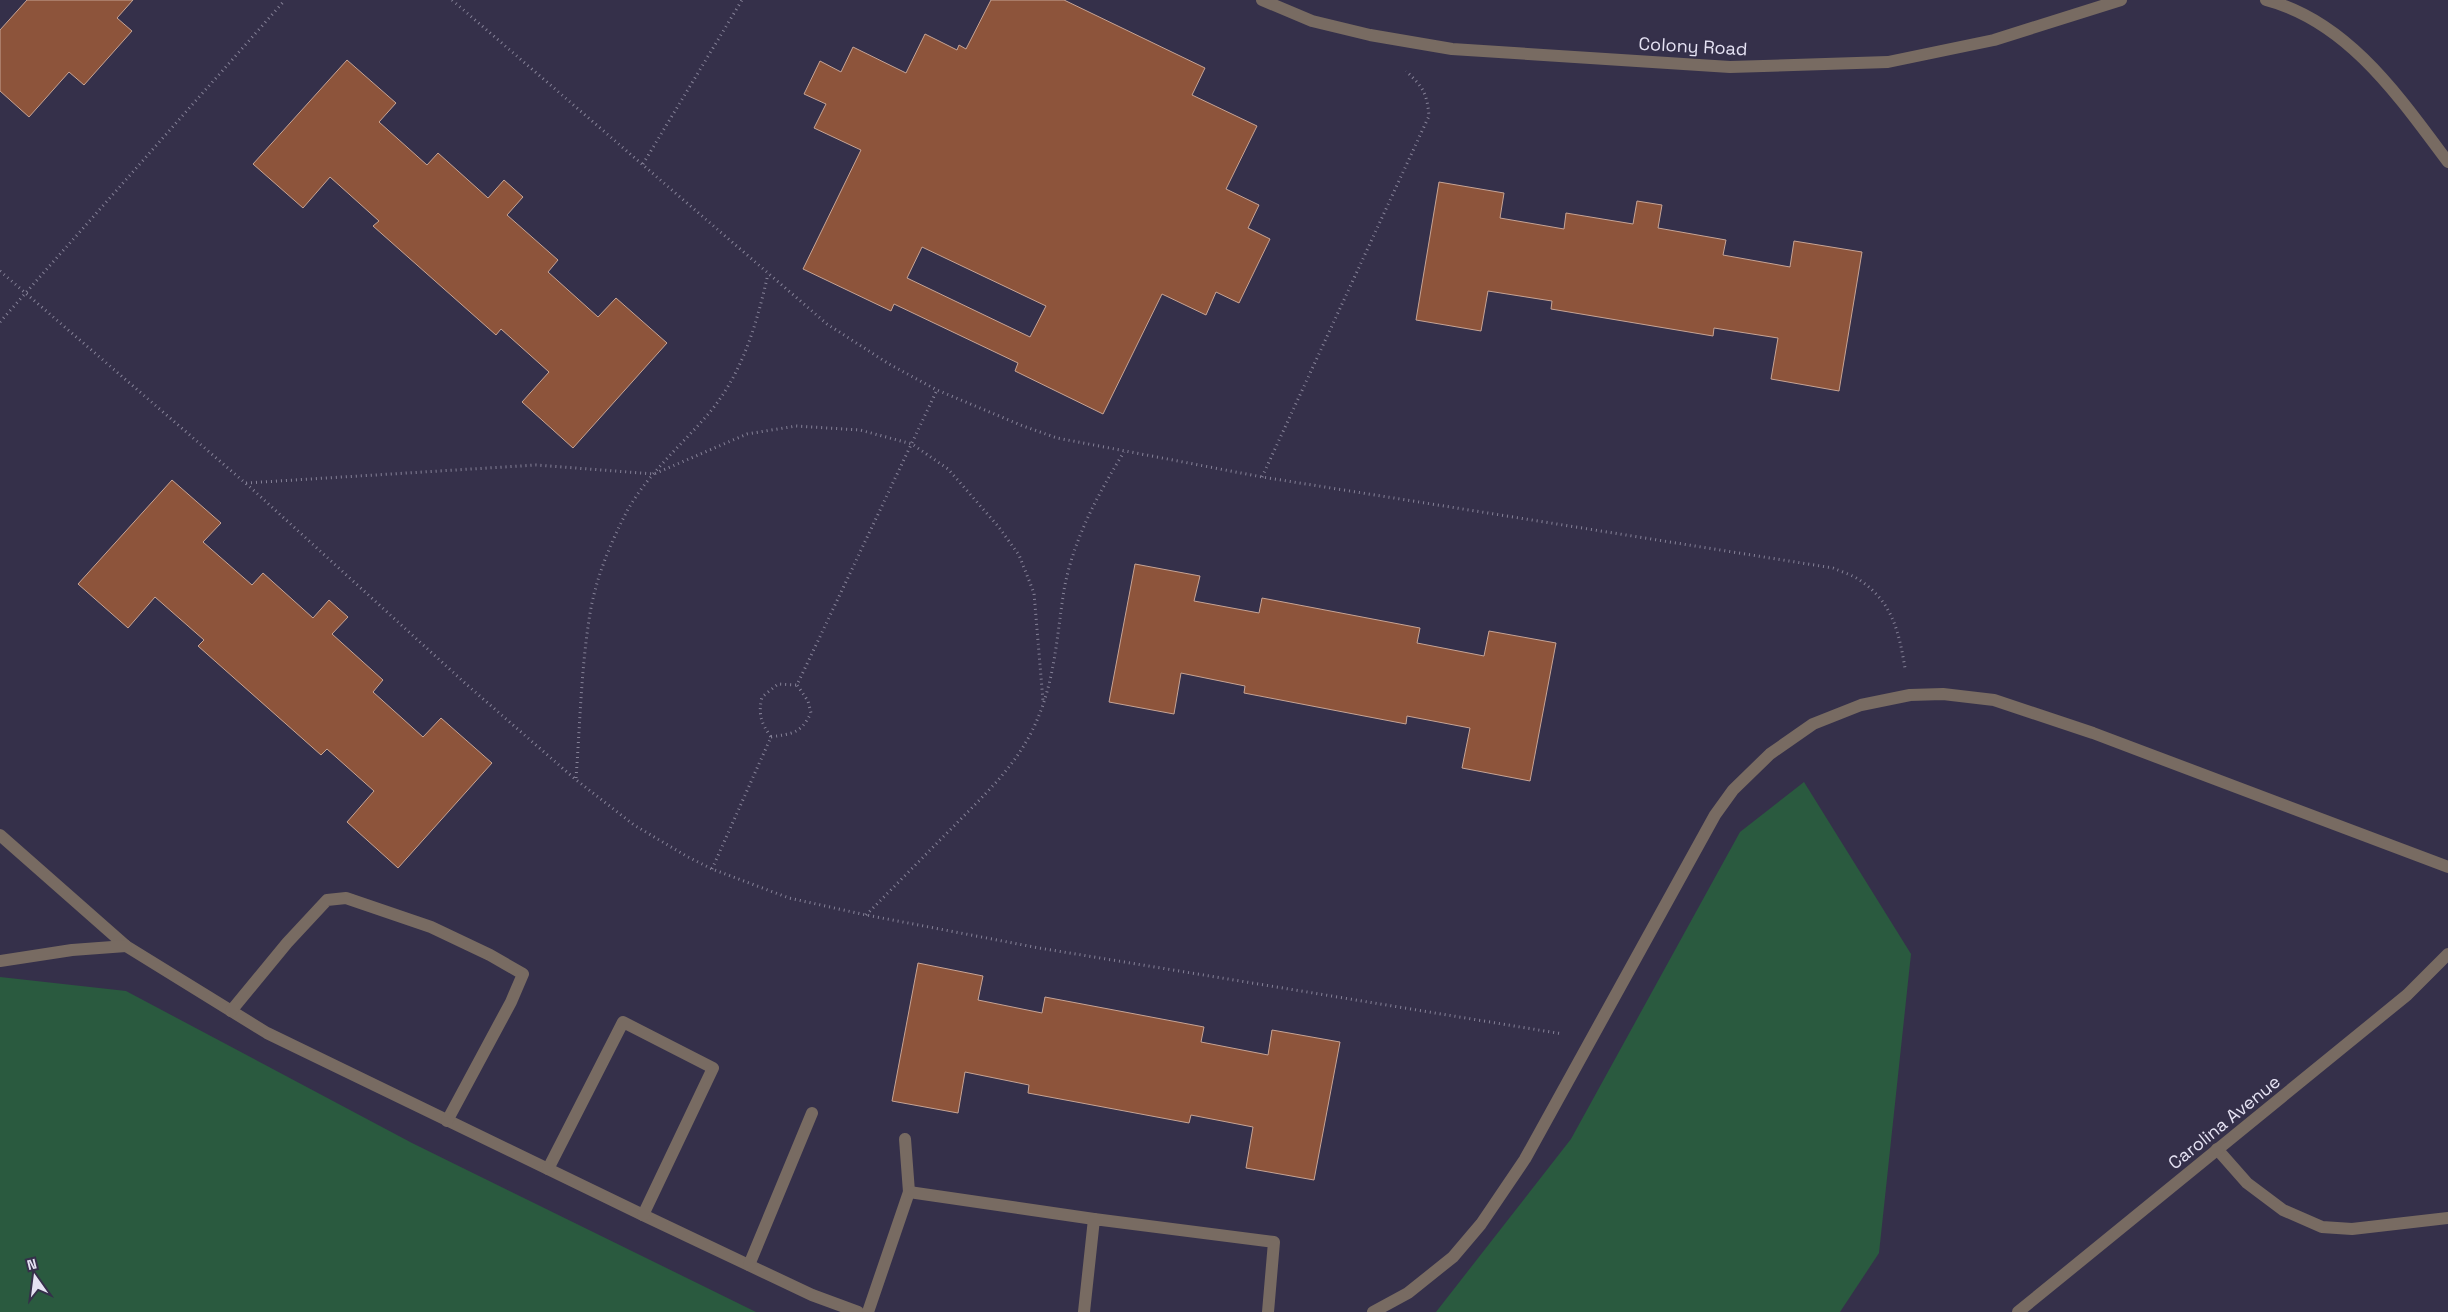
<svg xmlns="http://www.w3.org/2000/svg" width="2448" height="1312" viewBox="0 0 2448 1312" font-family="'Space Grotesk',sans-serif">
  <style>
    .green { fill: #2a5a3f }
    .building { fill: #8d543b; stroke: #c7a495; fill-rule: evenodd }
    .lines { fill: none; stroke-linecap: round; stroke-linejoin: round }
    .path { stroke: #868298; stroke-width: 3; stroke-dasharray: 1 4; stroke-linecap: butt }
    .lane { stroke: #786b62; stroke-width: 12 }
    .street { stroke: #786b62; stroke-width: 12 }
    .labels { text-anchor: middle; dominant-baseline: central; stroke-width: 4; stroke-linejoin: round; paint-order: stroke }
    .street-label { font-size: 18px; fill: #e5e2f3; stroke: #35304a }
  </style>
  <rect width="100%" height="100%" fill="#35304a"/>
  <!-- green -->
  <g class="green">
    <path d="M1804,782l107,172 -32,299 -39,59h-404l135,-173 169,-307z"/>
    <path d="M0,977l126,14 286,152 344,169h-756z"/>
  </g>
  <!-- building -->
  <g class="building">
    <path d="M27,0h106l-16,18 15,13 -48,54 -15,-13 -40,45 -29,-26v-61z"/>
    <path d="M991,0h73l141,68 -13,27 65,31 -31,63 33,16 -11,23 22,11 -31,64 -23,-11 -10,23 -44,-21 -59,120 -88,-43 3,-8 -124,-59 -3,7 -88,-42 58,-119 -47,-22 12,-24 -22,-10 16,-33 21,11 12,-25 53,26 19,-39 32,16 2,-5 7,4zM922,247l124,59 -16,31 -123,-59z"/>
    <path d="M347,60l49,43 -17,19 48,43 11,-12 50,45 16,-18 19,17 -16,18 51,45 -10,12 50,45 18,-19 51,45 -94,105 -51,-46 27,-30 -48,-43 -5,6 -123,-109 6,-5 -49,-44 -27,31 -50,-44z"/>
    <path d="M1439,182l65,11 -4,25 64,11 2,-16 67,11 4,-23 25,4 -4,23 68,12 -3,15 67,12 4,-26 68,11 -23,139 -68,-12 7,-41 -64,-10 -1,8 -162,-27 1,-8 -64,-10 -7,40 -65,-11z"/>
    <path d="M172,480l49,43 -18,19 49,43 11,-12 50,45 16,-18 19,17 -16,17 51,46 -10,12 50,45 18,-19 51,45 -94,105 -51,-46 27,-31 -47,-42 -6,6 -123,-109 6,-6 -49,-43 -27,31 -50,-44z"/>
    <path d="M1135,564l65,12 -6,25 65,12 3,-15 158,30 -3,15 67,13 5,-25 67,12 -26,138 -68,-13 8,-40 -63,-12 -1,8 -162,-31 1,-7 -64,-13 -7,41 -65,-12z"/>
    <path d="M918,963l65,13 -5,24 64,13 3,-16 159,30 -3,15 67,13 4,-25 68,12 -26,138 -68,-12 7,-41 -62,-12 -2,8 -161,-30 1,-8 -64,-13 -7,41 -66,-12z"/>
  </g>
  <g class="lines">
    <!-- path -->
    <g class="path">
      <path d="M452,0l375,324 62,40 48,26 86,36 34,12 205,39 571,91c9,4 20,7 28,13 32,22 38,52 44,87"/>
      <path d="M643,164l99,-164"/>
      <path d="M0,271l251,217 215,196 109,95 59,46 54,32 24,12 77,29 77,17 173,33 524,86"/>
      <path d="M0,322l285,-322"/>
      <path d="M1262,477l167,-361c-2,-23 -6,-29 -23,-45"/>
      <path d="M246,483l290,-18 118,9 93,-40 49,-8 64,4 52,14 36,25 50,57 21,29 15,38 9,108"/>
      <path d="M771,737c23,-4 29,-3 40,-24l-3,-12 -11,-16"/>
      <path d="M576,778c4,-53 5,-106 13,-158 5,-37 20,-74 37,-107 21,-39 56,-68 84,-101 33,-40 47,-89 58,-138"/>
      <path d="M712,869l59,-132c-10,-14 -13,-23 -9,-40l16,-13 19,1 140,-295"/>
      <path d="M866,915c29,-29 58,-59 88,-89 28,-29 58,-56 77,-93 24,-47 25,-92 33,-143 9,-50 34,-96 60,-138"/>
    </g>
    <!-- lane -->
    <g class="lane">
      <path d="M0,835l126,111 141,87 376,182 169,80 46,17"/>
      <path d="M0,961l72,-11 54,-4"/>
      <path d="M231,1011l56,-68 40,-43 19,-2 85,29 59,28 33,19 -12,28 -64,119"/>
      <path d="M905,1139l4,53"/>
      <path d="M2217,1149l30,34 36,27 39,17 30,2 96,-11"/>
      <path d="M548,1169l75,-147 90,46 -70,147"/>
      <path d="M749,1265l63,-152"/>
      <path d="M868,1312l41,-120 185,27"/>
      <path d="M1084,1312l10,-93 180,23 -6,70"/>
      <path d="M1373,1312l35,-19 45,-36 28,-33 44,-65 190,-344 18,-25 37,-36 43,-30 48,-19 49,-10 33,-1 51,6 99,33 355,134"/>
    </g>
    <!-- street -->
    <g class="street">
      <path d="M1262,0l50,21 58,14 82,14 278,18 158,-5 106,-22 127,-40"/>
      <path d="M2266,0c82,21 134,98 182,162"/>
      <path d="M2018,1312l389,-317 41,-41"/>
    </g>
  </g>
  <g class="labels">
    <!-- street labels -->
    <g class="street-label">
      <text transform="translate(1693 46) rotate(3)">Colony Road</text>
      <text transform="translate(2224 1122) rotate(-39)">Carolina Avenue</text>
    </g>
  </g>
  <!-- north arrow -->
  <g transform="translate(35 1277) rotate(346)" stroke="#35304a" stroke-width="4" paint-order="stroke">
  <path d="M0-4L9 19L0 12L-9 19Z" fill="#e5e2f3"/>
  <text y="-8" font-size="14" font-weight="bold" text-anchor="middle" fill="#e5e2f3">N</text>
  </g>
</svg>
